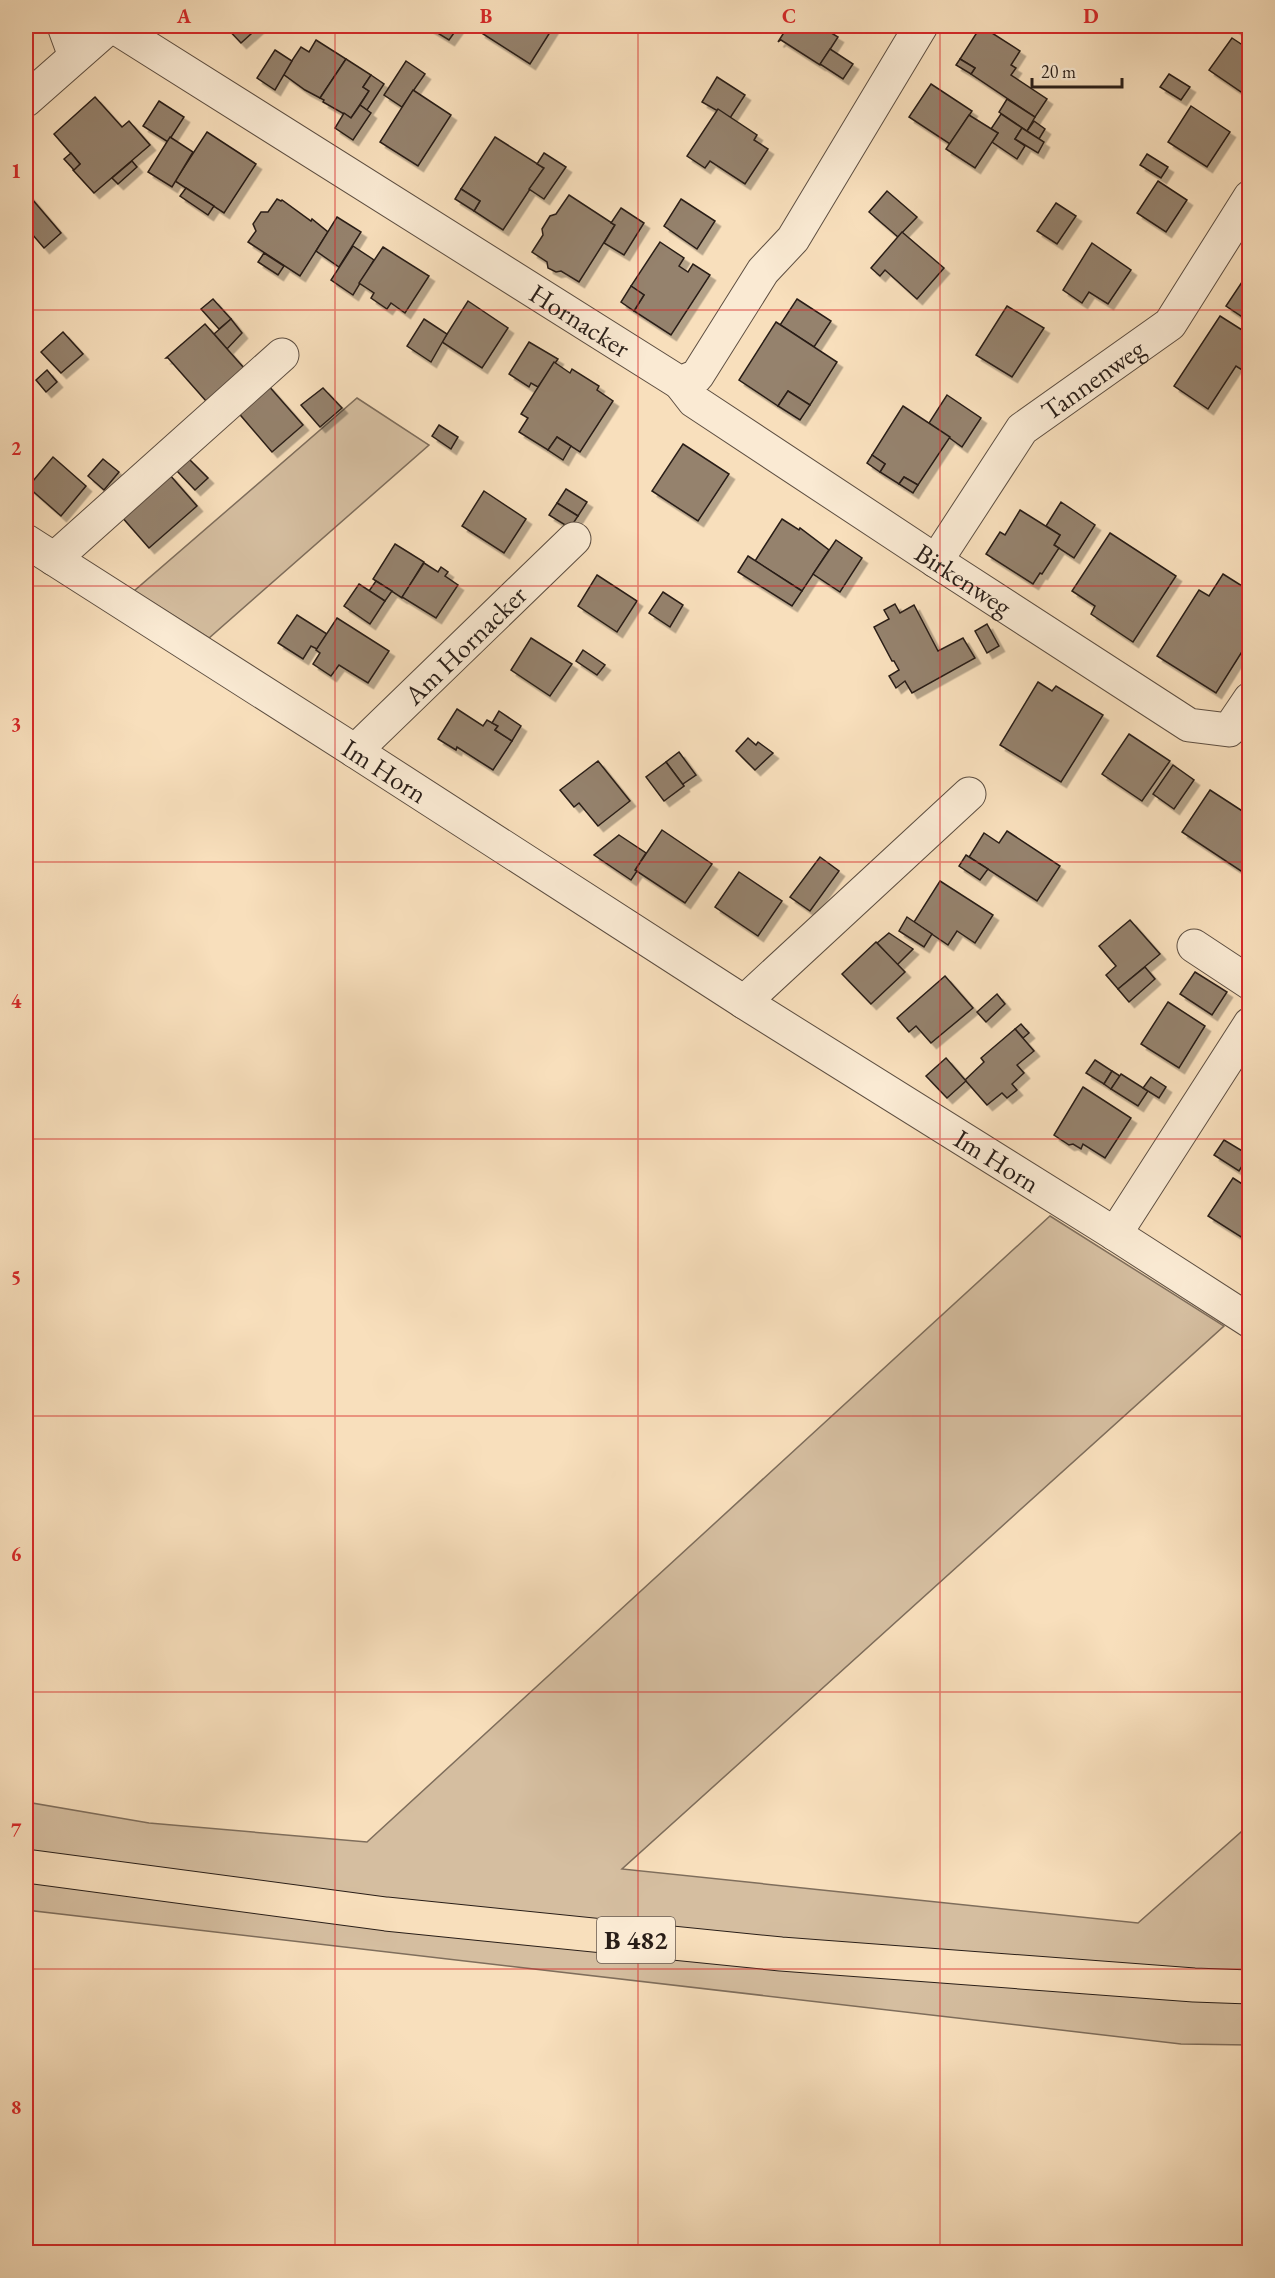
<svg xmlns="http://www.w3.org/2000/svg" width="1275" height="2278" viewBox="0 0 1275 2278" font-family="'EB Garamond',serif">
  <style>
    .green { fill: #d5bea0; stroke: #7f6e5c; stroke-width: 1.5 }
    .building { fill: #95826d; stroke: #291e18; stroke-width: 1.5; filter: url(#shadow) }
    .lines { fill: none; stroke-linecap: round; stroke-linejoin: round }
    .minor-casing { stroke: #5d4e41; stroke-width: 35 }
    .major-casing { stroke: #291e18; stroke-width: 35 }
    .minor { stroke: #faead3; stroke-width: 33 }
    .major { stroke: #f8dfbc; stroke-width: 33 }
    .grid { fill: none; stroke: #d62828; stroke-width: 1.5; stroke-opacity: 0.55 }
    .labels { text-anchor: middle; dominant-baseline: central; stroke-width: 5; stroke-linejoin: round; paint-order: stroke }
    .shield { fill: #faead3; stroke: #685b50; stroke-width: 1.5 }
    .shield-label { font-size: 26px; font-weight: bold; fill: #291e18 }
    .street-label { font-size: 27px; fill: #291e18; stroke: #faead3 }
    .neatline { fill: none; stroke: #d62828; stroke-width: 2 }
    .grid-label { font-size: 20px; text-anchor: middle; font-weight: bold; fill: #d62828 }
  </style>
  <defs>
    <filter id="shadow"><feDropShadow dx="5.5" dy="5.5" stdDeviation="0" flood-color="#0004"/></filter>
  </defs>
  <rect width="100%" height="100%" fill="#f8dfbc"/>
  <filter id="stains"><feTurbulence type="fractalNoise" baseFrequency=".00333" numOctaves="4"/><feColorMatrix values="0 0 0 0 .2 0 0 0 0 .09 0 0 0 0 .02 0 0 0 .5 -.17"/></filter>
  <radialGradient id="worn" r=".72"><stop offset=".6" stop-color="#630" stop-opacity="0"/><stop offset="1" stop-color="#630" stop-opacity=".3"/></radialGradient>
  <!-- green -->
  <g class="green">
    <path d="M357,398l72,47 -220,193 -75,-47z"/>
    <path d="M1050,1216l174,110 -602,543 516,54 111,-98v220l-68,-1 -1155,-134v-108l123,21 218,19z"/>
  </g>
  <!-- building -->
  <g class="building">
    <path d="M225,26h35l-19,17z"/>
    <path d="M426,26h33l-10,14z"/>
    <path d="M484,26h70l-24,38 -50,-32z"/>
    <path d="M788,26h32l18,11 -18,28 -39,-25 -3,2z"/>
    <path d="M981,26l39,25 -9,14 5,3 -5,7 36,24 -12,18 -64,-43 4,-6 -15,-9z"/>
    <path d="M1231,26h19v2l-5,7z"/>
    <path d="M1232,38l18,12v48l-41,-28z"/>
    <path d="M316,40l30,19 -26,39 -15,-8 -22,-16 18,-27 8,5z"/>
    <path d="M830,49l23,15 -10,15 -23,-15z"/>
    <path d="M275,50l17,11 -17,29 -18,-12z"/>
    <path d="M346,59l25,16 -8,12 6,4 -18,27 -28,-16 1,-2 -4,-2z"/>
    <path d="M960,59l15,9 -4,6 -15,-9z"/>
    <path d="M406,61l19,13 -23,33 -18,-12z"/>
    <path d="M1169,74l21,13 -9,13 -21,-13z"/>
    <path d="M371,75l13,9 -17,26 -7,-5 9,-14 -6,-4z"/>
    <path d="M717,77l28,18 -15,23 -28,-16z"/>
    <path d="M931,84l41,27 -22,33 -41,-27z"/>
    <path d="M413,90l38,25 -33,51 -38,-24z"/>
    <path d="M95,97l27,30 7,-6 21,24 -56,48 -21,-23 7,-6 -26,-30z"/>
    <path d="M1007,99l28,18 -8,14 -28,-19z"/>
    <path d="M159,101l25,16 -16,25 -25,-16z"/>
    <path d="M360,105l11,8 -18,27 -18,-12 9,-15 7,5z"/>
    <path d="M1191,106l39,26 -23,35 -39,-25z"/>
    <path d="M718,109l39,26 -3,5 14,9 -23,35 -35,-23 -5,7 -18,-12z"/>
    <path d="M1001,114l21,14 -7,11 10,7 -8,13 -25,-17 6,-9 -7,-4z"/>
    <path d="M969,115l29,18 -23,35 -29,-19z"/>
    <path d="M1034,121l11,8 -6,10 -12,-8z"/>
    <path d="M1022,128l22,14 -6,11 -23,-14z"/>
    <path d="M207,132l49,32 -32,49 -49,-32z"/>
    <path d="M170,137l23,15 -21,35 -24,-15z"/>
    <path d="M495,137l49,31 -41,62 -29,-19 6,-10 -19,-12z"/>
    <path d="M71,153l9,11 -6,6 -10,-11z"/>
    <path d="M544,153l22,14 -22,32 -15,-10 15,-21 -7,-4z"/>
    <path d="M1147,154l21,13 -7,11 -21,-13z"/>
    <path d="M132,161l5,6 -19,17 -6,-6z"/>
    <path d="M1158,181l29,19 -21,32 -29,-19z"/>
    <path d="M186,188l28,18 -6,9 -28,-19z"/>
    <path d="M461,189l19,12 -6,10 -19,-12z"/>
    <path d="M887,191l30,26 -19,20 -29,-25z"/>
    <path d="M26,192l35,41 -17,15 -18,-21z"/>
    <path d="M569,195l46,30 -36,57 -18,-11 -5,1 -8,-4 -1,-6 -15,-10 11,-17 -1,-6 8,-13 6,-2z"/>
    <path d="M277,199l4,2 1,-1 29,21 1,-2 16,13 -28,44 -52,-34 8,-11 -3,-7 8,-12h7z"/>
    <path d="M681,199l34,22 -18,28 -33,-23z"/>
    <path d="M1056,203l20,13 -19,28 -20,-13z"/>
    <path d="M621,208l23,15 -20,32 -20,-12 11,-18 -4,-2z"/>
    <path d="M337,217l24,15 -22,35 -23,-16z"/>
    <path d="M902,232l42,36 -27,31 -32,-29 -5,6 -9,-8z"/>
    <path d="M660,242l24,16 -5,8 9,6 5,-8 17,11 -39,60 -37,-24 10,-16 -13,-9z"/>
    <path d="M1092,243l39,27 -23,34 -19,-12 -7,11 -19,-13z"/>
    <path d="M353,246l21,14 -21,35 -22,-15z"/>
    <path d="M383,247l46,29 -24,37 -14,-10 -4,6 -16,-11 3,-5 -15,-10z"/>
    <path d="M264,253l20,13 -6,9 -20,-13z"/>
    <path d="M1242,282l8,5v35l-24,-16z"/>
    <path d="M631,286l13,9 -10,16 -13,-9z"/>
    <path d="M213,299l18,20 -12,10 -18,-20z"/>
    <path d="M797,299l34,22 -17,26 -34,-22z"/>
    <path d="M468,301l40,27 -26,40 -40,-26z"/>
    <path d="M1007,306l37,22 -32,49 -36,-22z"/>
    <path d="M1220,316l30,19v40l-14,-9 -28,43 -34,-23z"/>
    <path d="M231,319l11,14 -15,16 -13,-15z"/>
    <path d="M424,319l23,15 -16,28 -24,-16z"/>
    <path d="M776,322l61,40 -27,43 -22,-14 -10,15 -39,-26z"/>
    <path d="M205,324l39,44 -38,33 -38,-43h-2z"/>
    <path d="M63,332l20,22 -22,19 -20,-21z"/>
    <path d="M529,342l29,17 -20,28 -7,-4 -2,4 -20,-13z"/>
    <path d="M554,362l16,11 2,-4 27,17 -2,4 16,11 -33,51 -23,-15 -9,13 -29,-18 9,-14 -7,-4z"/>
    <path d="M47,370l10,12 -11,10 -10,-12z"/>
    <path d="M267,384l36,41 -31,27 -36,-42z"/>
    <path d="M323,388l19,20 -22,19 -19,-22z"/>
    <path d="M788,391l22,14 -10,15 -22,-14z"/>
    <path d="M947,395l34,23 -19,29 -33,-24z"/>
    <path d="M903,406l47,31 -32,48 -14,-8 -5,7 -19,-12 5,-8 -13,-9z"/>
    <path d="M439,425l19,12 -7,12 -19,-13z"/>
    <path d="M557,437l14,9 -8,14 -15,-10z"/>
    <path d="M683,444l46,30 -31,47 -46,-30z"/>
    <path d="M872,455l13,9 -5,8 -13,-9z"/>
    <path d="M53,457l33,29 -25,30 -33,-29z"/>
    <path d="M103,459l16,13 -15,18 -16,-14z"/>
    <path d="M189,459l19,19 -13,12 -18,-19z"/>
    <path d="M169,474l28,32 -48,42 -28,-32z"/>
    <path d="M904,477l14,8 -5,8 -14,-9z"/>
    <path d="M566,489l21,13 -9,14 -21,-13z"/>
    <path d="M484,491l42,28 -22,34 -42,-27z"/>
    <path d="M1061,502l34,23 -21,33 -20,-13 6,-10 -14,-9z"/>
    <path d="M557,503l21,13 -8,12 -21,-13z"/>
    <path d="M1020,510l40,25 -6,10 5,3 -17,26 -2,-1 -7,11 -47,-30 14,-22 5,3z"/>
    <path d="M782,519l17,11 1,-2 29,22 -27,41 -47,-30z"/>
    <path d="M1110,533l66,43 -43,66 -42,-28 4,-8 -23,-15z"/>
    <path d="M836,540l26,18 -22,34 -27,-18z"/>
    <path d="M395,544l29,18 -22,36 -29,-19z"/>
    <path d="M748,556l54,35 -10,15 -54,-34z"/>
    <path d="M424,563l14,9 3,-5 7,5 -3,4 13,9 -22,33 -34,-21z"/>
    <path d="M1223,574l27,17v26l-3,3 3,2v17l-34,54 -59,-37 42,-66 10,6z"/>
    <path d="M597,575l40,26 -20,31 -39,-26z"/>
    <path d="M376,581l16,10 -7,10 -16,-10z"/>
    <path d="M359,584l26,17 -15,23 -26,-18z"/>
    <path d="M663,592l20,13 -13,22 -21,-14z"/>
    <path d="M895,604l5,9 14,-8 24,46 25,-13 12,20 -63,35 -7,-12 -9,7 -7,-12 10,-6 -5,-9h-2l-18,-34 15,-8 -5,-9z"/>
    <path d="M297,615l30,19 -10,15 -6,-3 -8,13 -25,-16z"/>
    <path d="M337,618l52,33 -21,32 -29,-18 -8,11 -18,-12 7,-11 -4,-3z"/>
    <path d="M987,624l12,22 -12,7 -12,-22z"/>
    <path d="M531,638l41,26 -22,32 -39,-26z"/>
    <path d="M583,650l22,15 -8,10 -21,-14z"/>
    <path d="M1038,682l14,9 4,-5 47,29 -42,67 -61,-37z"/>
    <path d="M457,709l26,17 4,-6 11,6 -3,4 17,11 -19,29 -36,-23 -1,3 -18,-11z"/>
    <path d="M499,711l22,15 -9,15 -17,-11 3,-4 -6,-3z"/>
    <path d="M1129,734l41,27 -28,40 -40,-27z"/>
    <path d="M748,738l8,7 2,-3 15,11 -18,17 -19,-19z"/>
    <path d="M679,752l17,23 -13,9 1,2 -18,-24z"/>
    <path d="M598,761l32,40 -32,25 -19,-23 -5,4 -14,-17z"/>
    <path d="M666,762l18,24 -20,15 -18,-24z"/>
    <path d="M1173,765l21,15 -20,29 -21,-15z"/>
    <path d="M1210,790l40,26v48l-6,9 -62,-41z"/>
    <path d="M662,830l50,34 -27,39 -50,-33z"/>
    <path d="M1007,831l53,35 -23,35 -68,-44 15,-24 15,10z"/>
    <path d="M619,835l27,18 -11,17 2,1 -6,9 -37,-25z"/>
    <path d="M966,855l22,14 -8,11 -21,-14z"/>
    <path d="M820,857l19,14 -29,40 -20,-14z"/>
    <path d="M739,872l43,29 -24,35 -43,-29z"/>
    <path d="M940,881l53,34 -18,28 -18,-12 -9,14 -34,-23z"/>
    <path d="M907,917l25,17 -8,13 -25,-16z"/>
    <path d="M1130,920l30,34 -42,35 -12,-14 10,-9 -17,-20z"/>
    <path d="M889,933l24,16 -16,16 -20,-22z"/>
    <path d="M876,942l29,30 -34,32 -29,-30z"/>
    <path d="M1145,967l10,12 -26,23 -11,-13z"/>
    <path d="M1195,972l32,20 -15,23 -32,-21z"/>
    <path d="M945,976l28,32 -42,35 -15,-17 -7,6 -12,-14z"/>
    <path d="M997,994l8,10 -19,18 -9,-10z"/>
    <path d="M1168,1002l37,24 -26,42 -38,-24z"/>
    <path d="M1021,1024l8,9 -6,5 -8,-9z"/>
    <path d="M1015,1029l19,22 -17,14 7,8 -12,11 5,6 -10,8 -5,-5 -15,12 -22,-25 19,-18 -3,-4z"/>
    <path d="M946,1058l20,23 -19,17 -21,-22z"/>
    <path d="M1095,1060l17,11 -8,13 -18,-11z"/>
    <path d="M1112,1071l8,5 -9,13 -7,-5z"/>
    <path d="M1121,1074l27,17 -10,15 -27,-17z"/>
    <path d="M1151,1077l15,10 -7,11 -16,-10z"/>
    <path d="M1083,1087l48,31 -26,40 -22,-14 -2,5 -8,-5 -4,1 -15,-10z"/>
    <path d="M1224,1140l25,15 -10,16 -25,-16z"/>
    <path d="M1233,1178l17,11 -1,53 -41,-26z"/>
  </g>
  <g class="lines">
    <defs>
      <g id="minor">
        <path d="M64,26l11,30"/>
        <path id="s1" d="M113,26l567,357 17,-7 66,-105 30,-32 128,-213"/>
        <path d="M26,100l84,-74"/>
        <path id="s2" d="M680,383l14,18 242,160 253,164 40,5 21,-31"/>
        <path id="s3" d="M26,541l329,210 389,251 371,232 135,87"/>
        <path d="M54,559l228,-204"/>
        <path id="s4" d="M936,561l86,-132 148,-105 80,-127"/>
        <path id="s5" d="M355,751l219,-212"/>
        <path d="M1194,946l56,37"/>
        <path d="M744,1002l225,-208"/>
        <path d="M1115,1234l135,-210"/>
      </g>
      <path id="major" d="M26,1866l360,48 395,40 413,31 56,2"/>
    </defs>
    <!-- minor casing -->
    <use href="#minor" class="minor-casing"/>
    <!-- major casing -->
    <use href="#major" class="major-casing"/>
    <!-- minor -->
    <use href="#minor" class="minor"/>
    <!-- major -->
    <use href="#major" class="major"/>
  </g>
  <!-- grid -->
  <path class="grid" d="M335,26v2226M638,26v2226M940,26v2226M26,310h1224M26,586h1224M26,862h1224M26,1139h1224M26,1416h1224M26,1692h1224M26,1969h1224"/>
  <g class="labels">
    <!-- shield labels -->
    <rect class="shield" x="597" y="1917" width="78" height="46" rx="4.5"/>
    <g class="shield-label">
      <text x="636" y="1940">B 482</text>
    </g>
    <!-- street labels -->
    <g class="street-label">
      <text stroke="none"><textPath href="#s1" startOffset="552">Hornacker</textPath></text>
      <text stroke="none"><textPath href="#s4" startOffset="244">Tannenweg</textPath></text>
      <text stroke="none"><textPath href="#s2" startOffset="346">Birkenweg</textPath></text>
      <text stroke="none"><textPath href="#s5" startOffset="153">Am Hornacker</textPath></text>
      <text stroke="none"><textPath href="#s3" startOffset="426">Im Horn</textPath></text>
      <text stroke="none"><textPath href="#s3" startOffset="1152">Im Horn</textPath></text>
    </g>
  </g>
  <!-- margin -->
  <rect width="1275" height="2278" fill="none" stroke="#f8dfbc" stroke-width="66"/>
  <!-- scale -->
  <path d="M1032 78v9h90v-9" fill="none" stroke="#291e18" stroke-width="3"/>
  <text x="1041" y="78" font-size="18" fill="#291e18" stroke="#faead3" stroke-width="4.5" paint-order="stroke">20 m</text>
  <rect x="33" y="33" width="1209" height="2212" class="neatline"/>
  <g class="grid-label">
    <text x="184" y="23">A</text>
    <text x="486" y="23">B</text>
    <text x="789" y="23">C</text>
    <text x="1091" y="23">D</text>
    <text x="16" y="178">1</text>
    <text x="16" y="455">2</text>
    <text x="16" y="731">3</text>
    <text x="16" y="1008">4</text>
    <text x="16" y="1284">5</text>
    <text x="16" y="1561">6</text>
    <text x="16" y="1837">7</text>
    <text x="16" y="2114">8</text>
  </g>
  <rect width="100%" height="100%" filter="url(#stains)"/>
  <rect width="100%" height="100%" fill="url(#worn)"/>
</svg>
